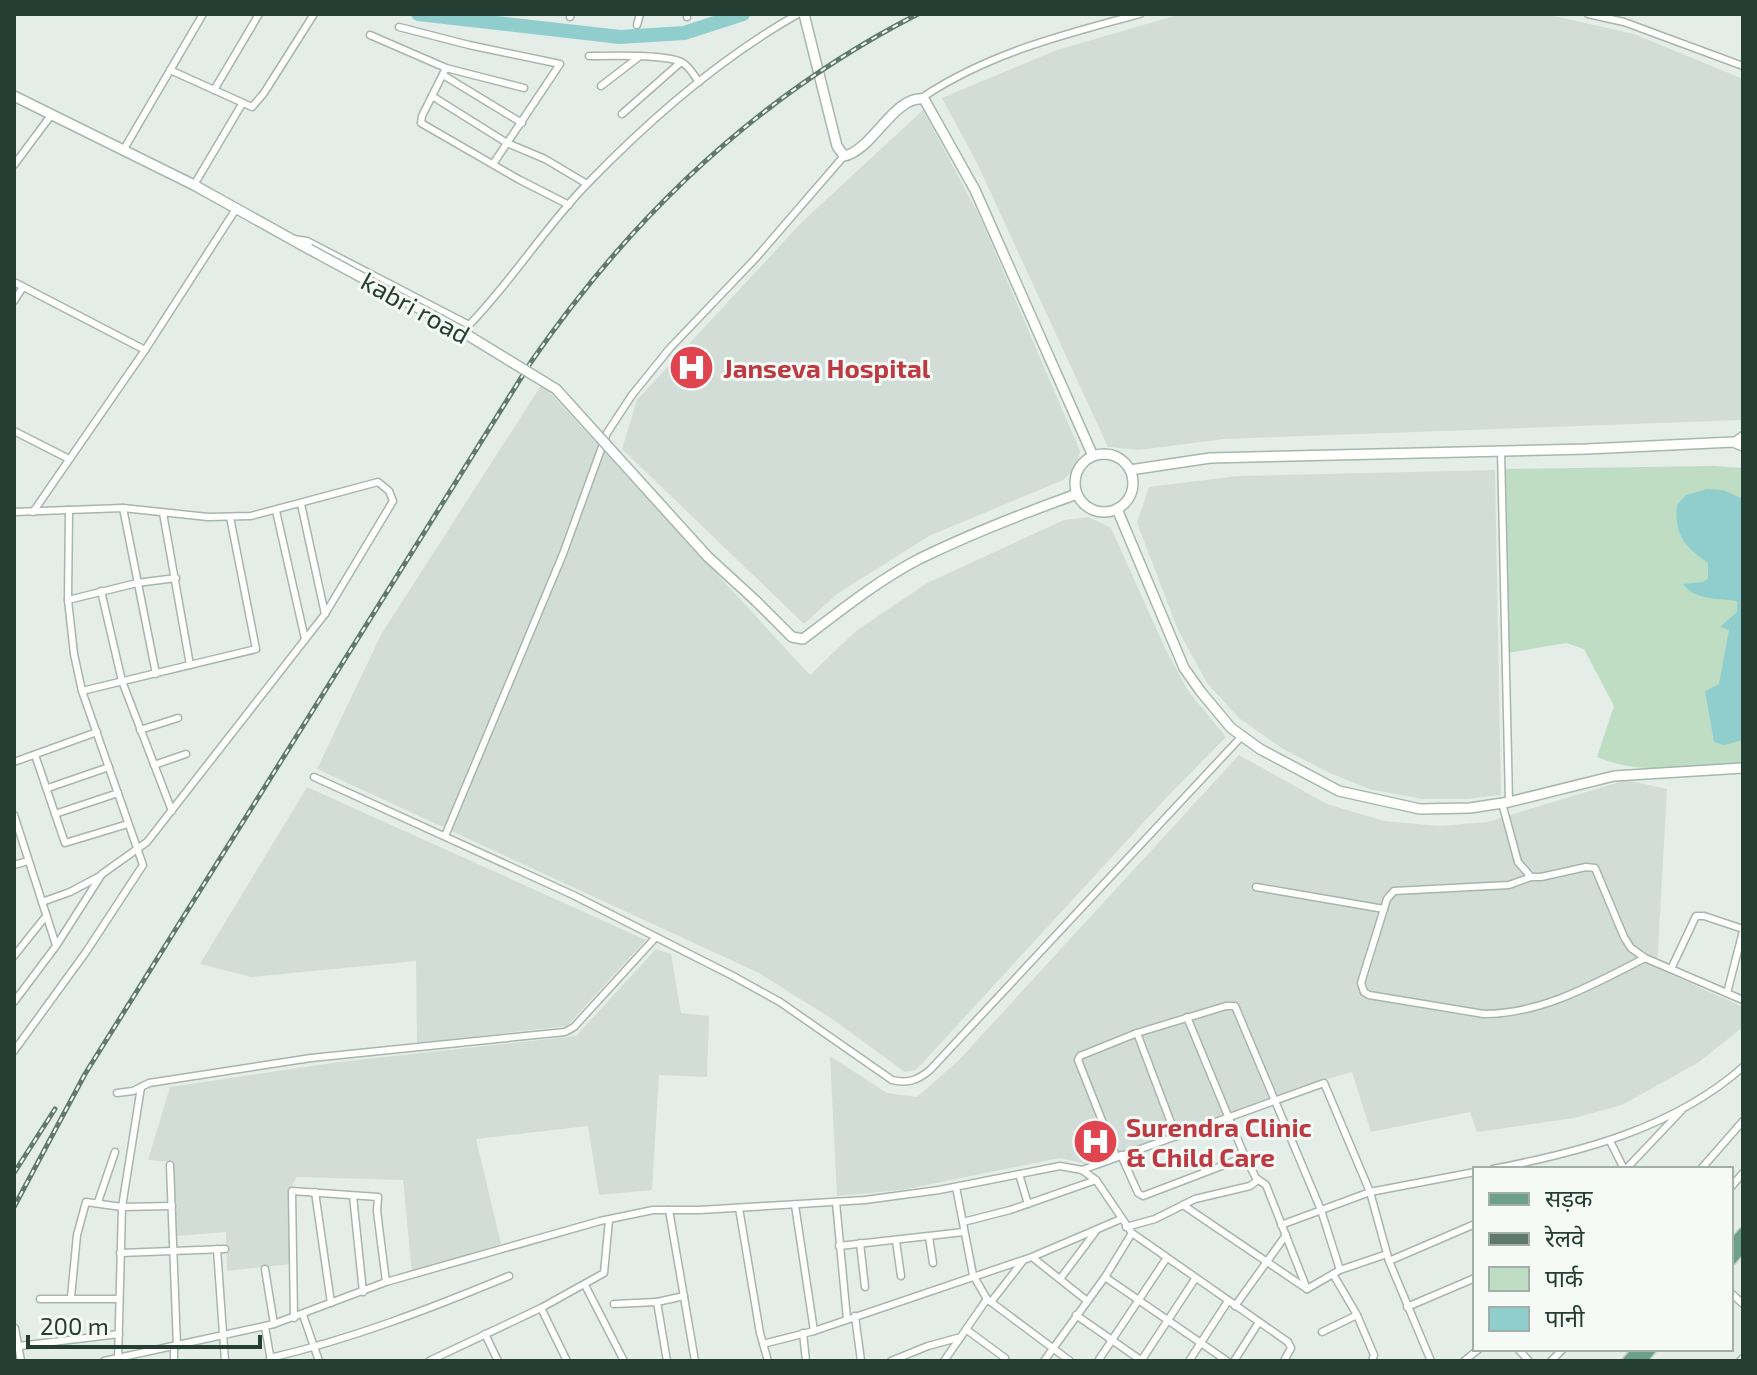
<svg xmlns="http://www.w3.org/2000/svg" width="1757" height="1375" viewBox="0 0 1757 1375" font-family="'Exo 2','Noto Sans Devanagari',sans-serif">
  <style>
    .built { fill: #d3ddd7 }
    .green { fill: #bfddc2 }
    .water { fill: #90cece }
    .lines { fill: none; stroke-linecap: round; stroke-linejoin: round }
    .river { stroke: #90cece; stroke-width: 14 }
    .street-casing { stroke: #a8b5ae; stroke-width: 9 }
    .secondary-casing { stroke: #a4b8ae; stroke-width: 12 }
    .primary-casing { stroke: #c2c9c6; stroke-width: 13 }
    .street { stroke: #fff; stroke-width: 6 }
    .secondary { stroke: #fff; stroke-width: 9 }
    .primary { stroke: #6ca08a; stroke-width: 10 }
    .rail-casing { stroke: #60796e; stroke-width: 5 }
    .rail { stroke: #f5faf7; stroke-width: 2; stroke-dasharray: 6; stroke-linecap: butt }
    .secondary-bridge-casing { stroke: #a4b8ae; stroke-width: 12; stroke-linecap: butt }
    .secondary-bridge { stroke: #fff; stroke-width: 9 }
    .labels { text-anchor: middle; dominant-baseline: central; stroke-width: 6; stroke-linejoin: round; paint-order: stroke }
    .street-label { font-size: 26px; fill: #253e33; stroke: #f5faf7 }
    .health-label { font-size: 26px; font-weight: bold; fill: #be3a42; stroke: #f5faf7; text-anchor: start }
  </style>
  <rect width="100%" height="100%" fill="#e5ede8"/>
  <!-- built -->
  <g class="built">
    <path d="M1181,14h364l89,20 109,45v341l-518,19 -87,11 -30,-3 -131,-284 -35,-65 115,-48z"/>
    <path d="M923,110l57,107 100,234 -5,18 -12,11 -134,56 -92,58 -33,30 -182,-175 15,-49 164,-177z"/>
    <path d="M542,384l268,291 46,-44 71,-48 137,-63 25,-3 22,11 54,120 23,43 38,46 -59,60 -251,273 -11,2 -73,-53 -73,-46 -442,-204 65,-136z"/>
    <path d="M1495,470l6,325 -35,4h-44l-53,-10 -39,-16 -47,-24 -43,-30 -33,-36 -29,-53 -41,-107 12,-36 89,-11z"/>
    <path d="M1239,755l88,49 57,17 56,5 47,-4 139,-42 41,9 -10,179 86,39v20l-44,35 -77,43 -48,13 -97,14 -7,-20 -99,20 -19,-60 -46,13 -220,79 -26,-6 -158,32 -65,6 -7,-140 57,37 30,4 41,-36z"/>
    <path d="M307,787l339,153 -79,86 -150,17 -1,-82 -165,16 -51,-13z"/>
    <path d="M656,949l15,5 10,59 28,3 -2,61 -48,-2 -7,115 -53,5 -11,-69 -112,13 25,105 -89,30 -9,-94 -106,-3 -8,14 2,73 -64,7 -1,-39 -49,4 -4,-74 -25,-2 22,-73 169,-25 237,-26z"/>
  </g>
  <!-- green -->
  <path class="green" d="M1714,466l29,2v296c-48,3 -101,12 -146,-7l17,-51 -30,-57 -18,-6 -58,10 -4,-184z"/>
  <!-- water -->
  <path class="water" d="M1707,489l16,1 20,9v241l-19,5 -10,-3 -9,-51 14,-7 10,-54 -9,-3 17,-15v-11c-19,-3 -42,0 -54,-17l20,-2 5,-3v-16c-23,-16 -34,-28 -31,-58l9,-10z"/>
  <g class="lines">
    <!-- river -->
    <path class="river" d="M418,14l202,23 64,-4 59,-19"/>
    <defs>
      <g id="street">
        <path d="M1588,14l36,8 119,44"/>
        <path d="M570,17l1,-3"/>
        <path d="M687,17v-3"/>
        <path d="M637,25l3,-11"/>
        <path d="M399,27l70,18 91,19 -67,100"/>
        <path d="M370,35l76,33 78,20"/>
        <path d="M589,56c20,0 76,-2 92,6 8,3 13,14 18,20"/>
        <path d="M446,68l-24,48 -1,7 97,56 51,26"/>
        <path d="M170,70l82,37 12,-14 50,-79"/>
        <path d="M443,75l79,48"/>
        <path d="M601,86l39,-30"/>
        <path d="M214,90l45,-76"/>
        <path d="M432,96l75,47 38,16 42,25"/>
        <path d="M923,97c66,-44 142,-63 217,-83"/>
        <path d="M622,114l59,-52"/>
        <path d="M124,149l79,-135"/>
        <path d="M14,165l38,-51"/>
        <path d="M194,185l48,-81"/>
        <path d="M293,239l14,2 162,84c43,-44 76,-98 119,-142 62,-64 132,-125 210,-169"/>
        <path d="M14,282l131,68"/>
        <path d="M14,301l9,-14"/>
        <path d="M14,431l55,28"/>
        <path d="M1733,442l10,-7"/>
        <path d="M1501,451l8,351"/>
        <path d="M301,504l24,110"/>
        <path d="M123,508l33,166"/>
        <path d="M276,511l29,128"/>
        <path d="M14,512l109,-4 85,9 43,-1 127,-34 11,9 4,10 -68,113 -178,228 -45,32 -46,72 -42,56"/>
        <path d="M33,512l112,-162 91,-141"/>
        <path d="M163,513l27,152"/>
        <path d="M101,591l21,90 50,130"/>
        <path d="M68,600l69,-17 39,-5"/>
        <path d="M82,691l174,-42 -26,-132"/>
        <path d="M140,730l38,-12"/>
        <path d="M35,755l30,88 63,-19"/>
        <path d="M14,762l83,-30"/>
        <path d="M154,765l32,-11"/>
        <path d="M314,777l259,118 160,81 47,26 112,78c16,4 26,0 38,-10l312,-334"/>
        <path d="M48,788l61,-21"/>
        <path d="M1502,803l16,59 13,15"/>
        <path d="M55,814l63,-21"/>
        <path d="M14,815l42,130"/>
        <path d="M445,836l118,-282 44,-121 25,-38 38,-47 85,-89 89,-103"/>
        <path d="M14,865l14,-4"/>
        <path d="M1256,887l128,22"/>
        <path d="M42,902l28,-10 30,-16"/>
        <path d="M14,956l32,-40"/>
        <path d="M1645,958c-51,26 -103,56 -161,56l-115,-19 -5,-3 -3,-9 26,-84 7,-8 115,-6 22,-8h10l45,-10 9,1 29,69 7,11 14,10 98,42"/>
        <path d="M1671,969l25,-53h8l39,13"/>
        <path d="M1727,993l16,-62"/>
        <path d="M1187,1017l58,140 11,21 10,7 41,104"/>
        <path d="M1137,1033l39,103"/>
        <path d="M14,1051l72,-99 57,-87 -61,-174 -8,-37 -6,-54 1,-90"/>
        <path d="M117,1093l16,-2 16,-8 162,-25 254,-26 9,-5 82,-90"/>
        <path d="M1610,1141l14,28"/>
        <path d="M1121,1155l17,38 5,3 102,-39"/>
        <path d="M1116,1156l-38,-96 2,-4 57,-23 89,-27h9l86,204 19,60"/>
        <path d="M170,1165l7,181"/>
        <path d="M1493,1169c88,-17 181,-41 250,-102"/>
        <path d="M1626,1169l55,-58"/>
        <path d="M1701,1169l42,-48"/>
        <path d="M1082,1170l242,-87 46,109 19,69"/>
        <path d="M1019,1174l9,30"/>
        <path d="M956,1187l17,88 14,24 83,62"/>
        <path d="M1731,1187l12,-14"/>
        <path d="M315,1192l16,111"/>
        <path d="M353,1196l10,96"/>
        <path d="M98,1202l17,-50"/>
        <path d="M836,1202l11,117"/>
        <path d="M795,1205l19,126"/>
        <path d="M1183,1205l124,84"/>
        <path d="M739,1208l21,125 8,28"/>
        <path d="M669,1210l26,151"/>
        <path d="M963,1222l47,-12 86,-30"/>
        <path d="M1281,1225l89,-33 105,-20"/>
        <path d="M1126,1227l29,-8 40,-20 55,-13 8,-6"/>
        <path d="M929,1237l4,26"/>
        <path d="M896,1241l5,35"/>
        <path d="M860,1243l5,44"/>
        <path d="M839,1246l125,-14"/>
        <path d="M217,1249l8,112"/>
        <path d="M120,1253l105,-4"/>
        <path d="M1032,1257l54,43"/>
        <path d="M265,1269l9,55"/>
        <path d="M1333,1274l24,41 17,40 -2,6"/>
        <path d="M1105,1277l122,84"/>
        <path d="M1060,1279l36,-48"/>
        <path d="M585,1285l39,76"/>
        <path d="M1307,1289l33,-19 47,-16"/>
        <path d="M1731,1293l12,11"/>
        <path d="M71,1297l6,-62 9,-33 36,5 50,-1"/>
        <path d="M40,1299h79"/>
        <path d="M991,1302l32,-41"/>
        <path d="M614,1304l43,-2"/>
        <path d="M1235,1306l51,-71"/>
        <path d="M1407,1307l68,-29"/>
        <path d="M541,1308l26,53"/>
        <path d="M303,1315l16,46"/>
        <path d="M1076,1315l66,46"/>
        <path d="M855,1316l6,45"/>
        <path d="M294,1318l-2,-127 86,6 -1,14 9,71"/>
        <path d="M265,1327l6,34"/>
        <path d="M15,1328l6,33"/>
        <path d="M967,1330l38,28 -2,3"/>
        <path d="M1322,1332l35,-17"/>
        <path d="M803,1333l3,28"/>
        <path d="M485,1334l13,27"/>
        <path d="M763,1344l51,-13 218,-74 89,-38"/>
        <path d="M19,1346l100,-12"/>
        <path d="M174,1347v14"/>
        <path d="M1518,1349l11,12"/>
        <path d="M270,1358c82,-19 162,-50 239,-82"/>
        <path d="M104,1361l170,-37 112,-42 214,-61 53,-11h47l165,-10 74,-10 121,-24 22,4 14,10 36,53 156,109 3,6 -7,13"/>
        <path d="M118,1361l4,-154 19,-120"/>
        <path d="M429,1361l112,-53 63,-35 5,-53"/>
        <path d="M667,1361l-10,-59 27,-6"/>
        <path d="M891,1361l37,-15 33,-9"/>
        <path d="M944,1361l43,-62"/>
        <path d="M1044,1361l61,-84 27,-44"/>
        <path d="M1098,1361l68,-102"/>
        <path d="M1141,1361l54,-82"/>
        <path d="M1189,1361l39,-60"/>
        <path d="M1234,1361l25,-39"/>
        <path d="M1431,1361l-42,-100 86,-37"/>
        <path d="M1464,1361l15,-12"/>
        <path d="M1551,1361l12,-12"/>
        <path d="M1740,1361l3,-3"/>
      </g>
      <g id="secondary">
        <path d="M804,14l33,132 7,10c28,-5 50,-61 80,-57l51,91 118,266"/>
        <path d="M14,96l180,89 115,64"/>
        <circle cx="1104" cy="483" r="29"/>
        <path d="M1130,470l80,-12 377,-9 146,-7 10,4"/>
        <path d="M1117,509l67,159 17,24 30,36 29,21 79,42 81,18 50,-1 39,-6 105,-26 129,-8"/>
        <path d="M756,601l36,36 11,2c37,-28 74,-58 116,-80 51,-25 105,-46 158,-65"/>
      </g>
      <g id="primary">
        <path d="M1731,1247l12,-14"/>
        <path d="M1731,1260l12,-14"/>
        <path d="M1628,1361l11,-12"/>
        <path d="M1641,1361l10,-12"/>
      </g>
    </defs>
    <!-- street casing -->
    <use href="#street" class="street-casing"/>
    <!-- secondary casing -->
    <use href="#secondary" class="secondary-casing"/>
    <!-- primary casing -->
    <use href="#primary" class="primary-casing"/>
    <!-- street -->
    <use href="#street" class="street"/>
    <!-- secondary -->
    <use href="#secondary" class="secondary"/>
    <!-- primary -->
    <use href="#primary" class="primary"/>
    <defs>
      <g id="rail">
        <path d="M14,1173l41,-64"/>
        <path d="M14,1207l71,-133 446,-712c101,-146 228,-267 387,-348"/>
      </g>
    </defs>
    <!-- rail casing -->
    <use href="#rail" class="rail-casing"/>
    <!-- rail -->
    <use href="#rail" class="rail"/>
    <defs>
      <path id="secondary-bridge" d="M309,249l152,82 95,58 152,168 48,44"/>
    </defs>
    <!-- secondary-bridge casing -->
    <use href="#secondary-bridge" class="secondary-bridge-casing"/>
    <!-- secondary-bridge -->
    <use href="#secondary-bridge" class="secondary-bridge"/>
  </g>
  <!-- icons -->
  <defs>
    <symbol id="hospital-disc" viewBox="-11 -11 22 22"><circle r="9.5" fill="#e0444e" stroke="#f5faf7"/><path d="M-5-5h3v3.5h4V-5h3V5h-3V1.5h-4V5h-3Z" fill="#fff"/></symbol>
  </defs>
  <g fill-rule="evenodd">
    <use href="#hospital-disc" x="666" y="342" width="51" height="51"/>
    <use href="#hospital-disc" x="1070" y="1116" width="51" height="51"/>
  </g>
  <g class="labels">
    <!-- street labels -->
    <g class="street-label">
      <text transform="translate(416 307) rotate(29)">kabri road</text>
    </g>
    <!-- health labels -->
    <g class="health-label">
      <text x="723" y="367">Janseva Hospital</text>
      <text x="1126" y="1126">Surendra Clinic<tspan x="1126" dy="30">&amp; Child Care</tspan></text>
    </g>
  </g>
  <!-- border -->
  <rect width="1757" height="1375" fill="none" stroke="#253e33" stroke-width="32"/>
  <!-- legend -->
  <rect x="1473" y="1167" width="260" height="184" fill="#f5faf7" stroke="#a2afa9" stroke-width="2"/>
  <rect x="1489" y="1193" width="40" height="12" fill="#6ca08a" stroke="#a2afa9" stroke-width="2"/>
  <text x="1545" y="1207" font-size="24" fill="#253e33">सड़क</text>
  <rect x="1489" y="1233" width="40" height="12" fill="#60796e" stroke="#a2afa9" stroke-width="2"/>
  <text x="1545" y="1247" font-size="24" fill="#253e33">रेलवे</text>
  <rect x="1489" y="1267" width="40" height="24" fill="#bfddc2" stroke="#a2afa9" stroke-width="2"/>
  <text x="1545" y="1287" font-size="24" fill="#253e33">पार्क</text>
  <rect x="1489" y="1307" width="40" height="24" fill="#90cece" stroke="#a2afa9" stroke-width="2"/>
  <text x="1545" y="1327" font-size="24" fill="#253e33">पानी</text>
  <!-- scale -->
  <path d="M28 1335v12h232v-12" fill="none" stroke="#253e33" stroke-width="4"/>
  <text x="40" y="1335" font-size="24" fill="#253e33" stroke="#f5faf7" stroke-width="6" paint-order="stroke">200 m</text>
</svg>
